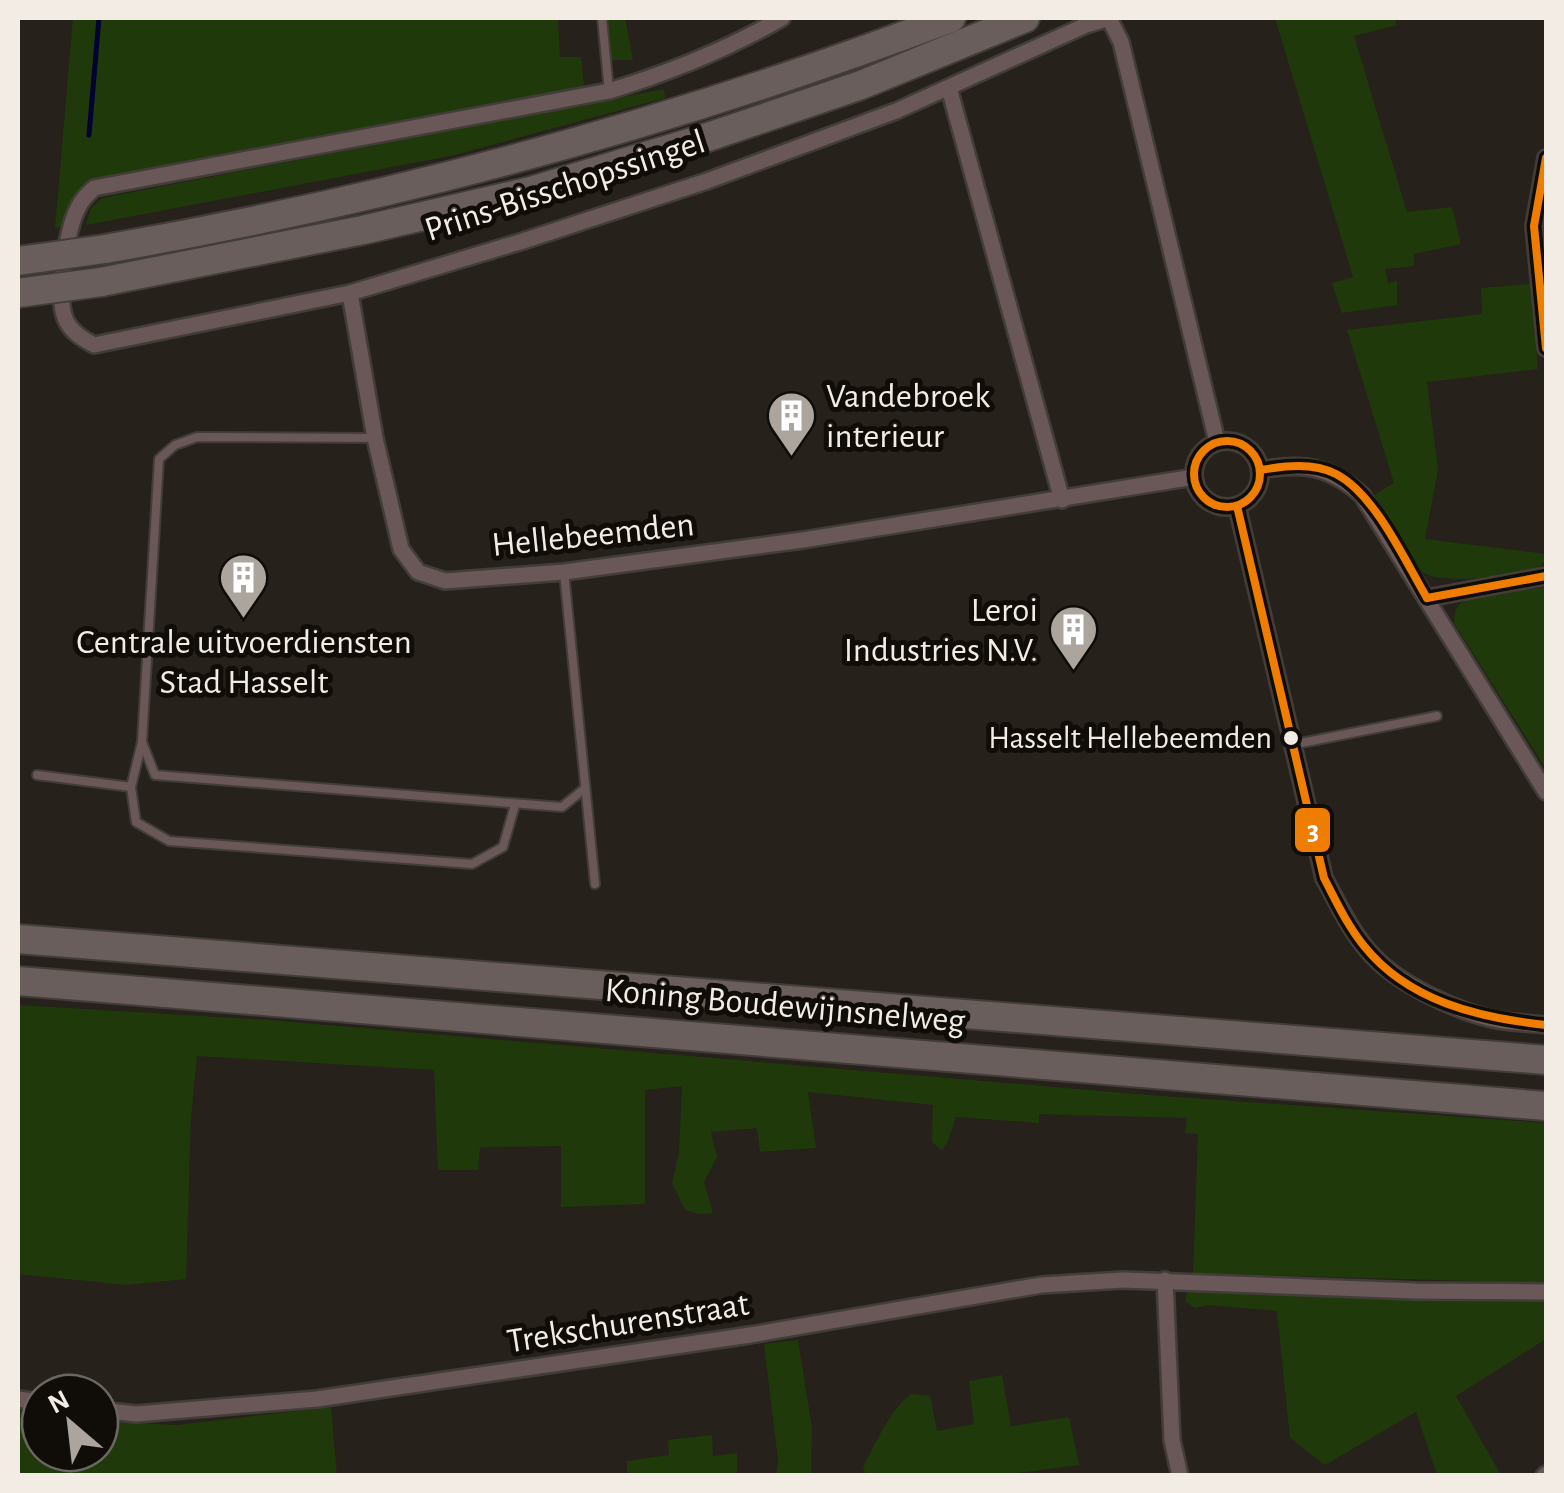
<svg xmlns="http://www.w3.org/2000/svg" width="1564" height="1493" viewBox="0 0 1564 1493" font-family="'Alegreya Sans',sans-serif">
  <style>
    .green { fill: #1f390b }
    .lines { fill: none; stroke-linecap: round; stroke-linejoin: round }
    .stream { stroke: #030331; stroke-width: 5 }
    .lane-casing { stroke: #423d38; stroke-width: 12 }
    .street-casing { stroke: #423d38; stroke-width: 20 }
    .highway-casing { stroke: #423d38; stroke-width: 32 }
    .lane { stroke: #695857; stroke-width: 8 }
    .street { stroke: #695857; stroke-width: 15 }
    .highway { stroke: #6a5e5c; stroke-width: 28 }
    .highway-bridge-casing { stroke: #423d38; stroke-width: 32; stroke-linecap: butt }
    .highway-bridge { stroke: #6a5e5c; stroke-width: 28 }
    .bus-1-casing { stroke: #100c08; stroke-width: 15 }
    .bus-1 { stroke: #ef7d00; stroke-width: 8 }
    .bus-dot { fill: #f2ece5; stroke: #100c08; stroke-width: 4 }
    .labels { text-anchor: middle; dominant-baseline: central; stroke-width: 10; stroke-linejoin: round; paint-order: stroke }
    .bus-label { font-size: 32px; fill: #f2ece5; stroke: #100c08; text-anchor: end }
    .street-label { font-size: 35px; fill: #f2ece5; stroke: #100c08 }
    .poi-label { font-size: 35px; fill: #f2ece5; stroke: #100c08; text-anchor: start }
    .line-badge { stroke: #100c08; stroke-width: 4 }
    .badge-label { font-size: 28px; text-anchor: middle; font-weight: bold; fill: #fff }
  </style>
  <rect width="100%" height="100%" fill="#26211b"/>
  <!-- green -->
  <g class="green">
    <path d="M73,18h485l2,39h21l3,28 -5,4 -479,89c-21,13 -29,25 -34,49l-11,1z"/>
    <path d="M607,18h18l8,42h-23z"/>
    <path d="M1275,18h119l3,7 -43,11 53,176 45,-5 9,37 -47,10v12l-29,3 3,14 9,-2v24l-55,8 -10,-30 21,-6z"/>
    <path d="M664,89l1,9 -210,57 -369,70 5,-17 11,-10z"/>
    <path d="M1530,284l8,85 -111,13 11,88 -13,69 121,15v5c-4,5 -5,8 -11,10 -17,9 -93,14 -109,5 -18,-12 -40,-59 -52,-79l20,-12 -47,-153 135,-16 -1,-26z"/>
    <path d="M1546,587v182l-92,-146c0,-13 3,-19 15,-25z"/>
    <path d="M18,1005l250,15 867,74 411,29v160l-353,-10 5,-139 -13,-1 2,-15 -148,-4v9l-83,-6 -8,24 -6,9 -10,-8 1,-37 -125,-13 8,56 -56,4 -3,-24 -46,4 6,25 -13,25 9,31 -13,1 -15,-4 -13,-27 7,-30 3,-67 -37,4v114l-84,3v-61l-81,1 -2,23h-40l-4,-100 -237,-14 -6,61 -5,162 -60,6 -108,-11z"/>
    <path d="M1188,1289l358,10v40l-90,57 45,79h-64l-21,-63 -91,53 -35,-27 -13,-127 -70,-6 -12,3 -10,-7z"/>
    <path d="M798,1340l14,88 -1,47h-35l2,-15 -14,-116z"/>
    <path d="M1002,1375l9,51 58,-9 10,48 -76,10h-137l-3,-8c14,-25 25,-55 48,-73l19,2 7,35 37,-7 -5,-43z"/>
    <path d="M331,1407l6,68h-319v-65l22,3v40h60v-32l77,4z"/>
    <path d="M712,1435l1,21 24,-3v22h-110v-14l42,-6 -1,-15z"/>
  </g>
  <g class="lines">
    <!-- stream -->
    <path class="stream" d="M89,135l10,-117"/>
    <defs>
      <g id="lane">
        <path d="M602,18l7,73"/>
        <path d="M375,438l-178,-1 -22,8 -16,14 -17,283 13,33 407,32 22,-18"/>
        <path d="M564,572l31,312"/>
        <path d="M142,742l-11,45 5,35 33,19 303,23 31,-17 12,-42"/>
        <path d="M1291,745l146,-29"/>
        <path d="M37,775l94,12"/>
      </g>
      <g id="street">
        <path d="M782,18c-56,32 -111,54 -173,73l-515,97c-5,5 -12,11 -15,18 -12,21 -23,90 -14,112 5,13 16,20 29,27l256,-52 173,-52 184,-60 189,-70 190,-86 24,-7"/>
        <path d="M1109,18l12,24 96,400"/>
        <path d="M949,88l113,412"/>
        <path d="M1546,158l-12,68 12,122"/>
        <path d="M350,293l25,145 26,111 17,23 27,9 119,-9 239,-32 391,-63"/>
        <circle cx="1227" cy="474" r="33"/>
        <path d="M1260,470c44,-8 68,-4 102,25l184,297"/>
        <path d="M1237,506l87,372c15,27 28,57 50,79 27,28 80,53 118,62 17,4 37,4 54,6"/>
        <path d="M1427,598l119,-22"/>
        <path d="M1165,1280l7,160 8,36"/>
        <path d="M18,1399l22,3"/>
        <path d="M100,1410l36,4 181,-15 433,-64 291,-50 82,-5 293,11 130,1"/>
        <path d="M1544,1476l2,-2"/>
      </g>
      <g id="highway">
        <path d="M105,249c293,-51 569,-126 846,-231"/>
        <path d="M101,282l262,-52 168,-39 168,-51 162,-55 164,-67"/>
        <path d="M18,939l1528,121"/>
        <path d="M18,981l1528,125"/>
      </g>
    </defs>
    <!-- lane casing -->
    <use href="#lane" class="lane-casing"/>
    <!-- street casing -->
    <use href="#street" class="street-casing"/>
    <!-- highway casing -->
    <use href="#highway" class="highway-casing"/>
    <!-- lane -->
    <use href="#lane" class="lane"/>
    <!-- street -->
    <use href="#street" class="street"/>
    <!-- highway -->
    <use href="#highway" class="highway"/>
    <defs>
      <g id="highway-bridge">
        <path d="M18,261l87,-12"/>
        <path d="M18,293l83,-11"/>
      </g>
    </defs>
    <!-- highway-bridge casing -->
    <use href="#highway-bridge" class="highway-bridge-casing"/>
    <!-- highway-bridge -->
    <use href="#highway-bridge" class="highway-bridge"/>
    <defs>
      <g id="bus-1">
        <path d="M1546,158l-12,68 12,122"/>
        <circle cx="1227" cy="474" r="33"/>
        <path d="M1260,470c24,-4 53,-8 76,4 39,20 69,87 91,124"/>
        <path d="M1237,506l87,372c12,23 23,47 40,68 44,55 115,72 182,79"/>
        <path d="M1427,598l119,-22"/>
      </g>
    </defs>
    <!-- bus-1 casing -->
    <use href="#bus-1" class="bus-1-casing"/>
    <!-- bus-1 -->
    <use href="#bus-1" class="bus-1"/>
  </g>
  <!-- icons -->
  <defs>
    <symbol id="building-pin" viewBox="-11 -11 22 30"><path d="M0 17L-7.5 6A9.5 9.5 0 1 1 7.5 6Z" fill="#aba59e" stroke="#100c08"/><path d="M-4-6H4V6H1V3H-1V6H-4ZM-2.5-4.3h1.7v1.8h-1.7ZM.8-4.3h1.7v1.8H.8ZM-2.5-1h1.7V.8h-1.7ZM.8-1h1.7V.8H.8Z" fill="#fff"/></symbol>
  </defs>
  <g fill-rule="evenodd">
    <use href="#building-pin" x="764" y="388" width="55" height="75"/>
    <use href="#building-pin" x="216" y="550" width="55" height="75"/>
    <use href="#building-pin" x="1046" y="602" width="55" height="75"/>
  </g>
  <!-- markers -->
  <circle class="bus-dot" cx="1291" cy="738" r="9"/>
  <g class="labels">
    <!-- bus labels -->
    <g class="bus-label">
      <text x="1272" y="738">Hasselt Hellebeemden</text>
    </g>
    <!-- street labels -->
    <g class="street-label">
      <text transform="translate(565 186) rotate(-18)">Prins-Bisschopssingel</text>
      <text transform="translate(593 535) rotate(-6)">Hellebeemden</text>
      <text transform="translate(785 1006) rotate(5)">Koning Boudewijnsnelweg</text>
      <text transform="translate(628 1323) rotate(-9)">Trekschurenstraat</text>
    </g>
    <!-- poi labels -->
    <g class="poi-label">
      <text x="826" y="396">Vandebroek<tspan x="826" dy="40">interieur</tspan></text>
      <text x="1038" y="610" text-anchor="end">Leroi<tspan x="1038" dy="40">Industries N.V.</tspan></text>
      <text x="244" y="642" text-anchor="middle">Centrale uitvoerdiensten<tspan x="244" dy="40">Stad Hasselt</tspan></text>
    </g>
  </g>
  <rect class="line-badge" x="1293" y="806" width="39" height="48" rx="10" fill="#ef7d00"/>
  <g class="badge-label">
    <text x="1313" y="839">3</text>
  </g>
  <!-- border -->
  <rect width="1564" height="1493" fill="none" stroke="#f2ece5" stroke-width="40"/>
  <!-- north arrow -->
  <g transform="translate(70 1423) rotate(332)"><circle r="48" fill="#100c08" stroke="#6a6660" stroke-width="2.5"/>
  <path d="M0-8L18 38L0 25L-18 38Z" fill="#aba59e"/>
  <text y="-15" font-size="28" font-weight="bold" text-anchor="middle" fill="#f2ece5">N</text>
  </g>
</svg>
